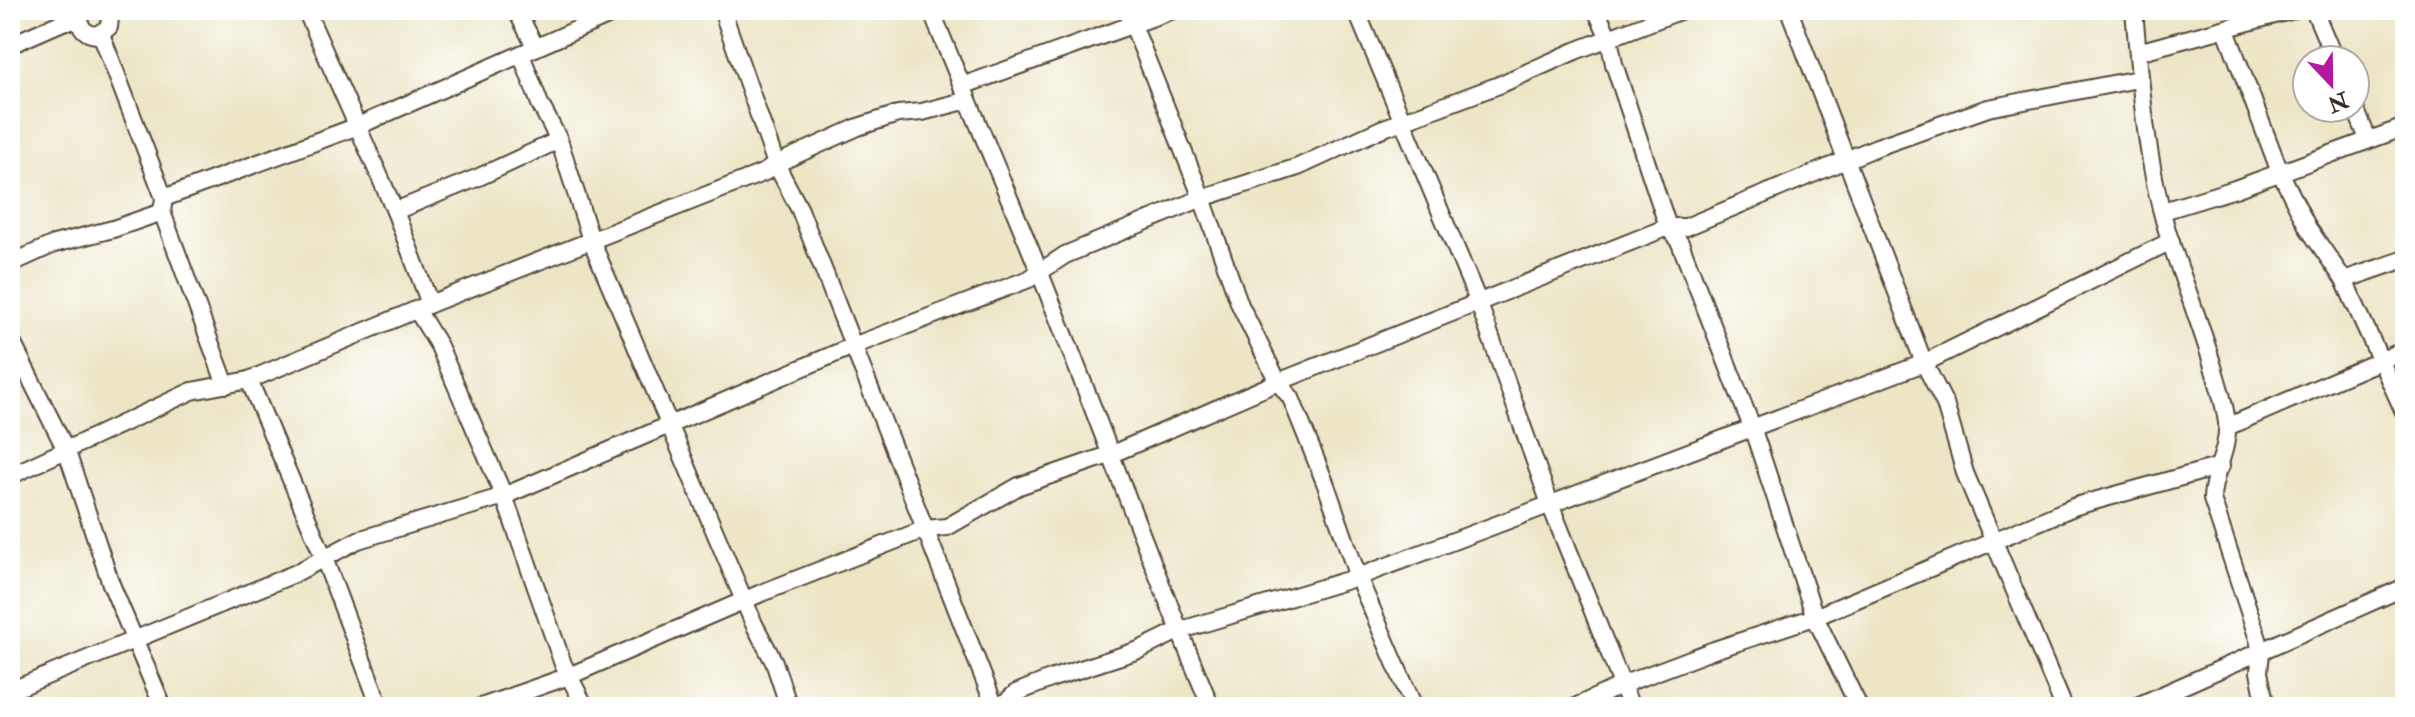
<svg xmlns="http://www.w3.org/2000/svg" width="2415" height="717" viewBox="0 0 2415 717" font-family="'IM FELL Double Pica',serif">
  <style>
    .lines { fill: none; stroke-linecap: round; stroke-linejoin: round }
    .minor-casing { stroke: #564637; stroke-width: 20 }
    .minor { stroke: #fff; stroke-width: 16 }
  </style>
  <rect width="100%" height="100%" fill="#fff"/>
  <filter id="ink" filterUnits="userSpaceOnUse"><feTurbulence type="fractalNoise" baseFrequency=".0125" numOctaves="2"/><feDisplacementMap in="SourceGraphic" scale="16" xChannelSelector="R" yChannelSelector="G"/><feConvolveMatrix kernelMatrix="1 2 1 2 8 2 1 2 1" color-interpolation-filters="sRGB"/></filter>
  <filter id="wash" filterUnits="userSpaceOnUse"><feTurbulence type="fractalNoise" baseFrequency=".006" numOctaves="4" result="noise"/><feDisplacementMap in="SourceGraphic" scale="32" xChannelSelector="R" yChannelSelector="G"/><feGaussianBlur stdDeviation="1.8" result="paint"/><feColorMatrix in="noise" values="0 0 0 0 0 0 0 0 0 0 0 0 0 0 0 0 0 1.4 0 .05"/><feComposite in="paint" operator="in"/></filter>
  <g filter="url(#wash)">
    <rect width="100%" height="100%" fill="#ece5c6"/>
  </g>
  <g filter="url(#ink)">
    <g class="lines">
      <defs>
        <g id="minor">
          <path d="M83,10c-8,13 0,24 14,25l12,-8 1,-9 -3,-8"/>
          <path d="M306,10l89,201 35,93"/>
          <path d="M516,10l19,36"/>
          <path d="M722,10l54,154 24,46 195,497"/>
          <path d="M931,10c39,97 82,194 120,291 54,135 103,272 160,406"/>
          <path d="M1127,10l75,188 38,107 38,77 13,16 35,87 32,92 56,130"/>
          <path d="M1356,10l122,291 72,203 81,203"/>
          <path d="M1596,10l13,28 5,26 54,163 12,16 72,184 63,190 44,90"/>
          <path d="M1789,10l135,353 21,41 20,69 99,234"/>
          <path d="M2134,10c7,79 12,157 37,233 14,43 31,84 43,127 5,17 11,35 13,53 2,28 -15,51 -15,76l46,140 3,13 -2,20 7,35"/>
          <path d="M2314,10l21,50"/>
          <path d="M2226,30l54,142 28,56 36,52 61,134"/>
          <path d="M101,34l63,164 -2,14 64,173"/>
          <path d="M10,45l55,-24h15"/>
          <path d="M2138,52l155,-42"/>
          <path d="M521,54l19,50 19,36 32,100 163,384 20,38 15,45"/>
          <path d="M962,86l211,-76"/>
          <path d="M2355,108l13,31"/>
          <path d="M164,198l194,-72 263,-116"/>
          <path d="M395,211l84,-34 80,-37"/>
          <path d="M2163,211l72,-22 170,-62"/>
          <path d="M10,264l44,-20 59,-15 49,-17"/>
          <path d="M2344,280l61,-21"/>
          <path d="M417,310l22,36 65,150 59,168 22,43"/>
          <path d="M10,338l57,114 44,132 52,123"/>
          <path d="M249,380l75,178 56,149"/>
          <path d="M2227,427l178,-77"/>
          <path d="M10,476l182,-85 57,-11 181,-76 335,-132 11,-8 82,-37 40,-13 24,-2 46,-12"/>
          <path d="M10,691l284,-117 64,-34 146,-44 349,-150 176,-67 36,-24 137,-57 96,-31 83,-38 118,-44 76,-34 107,-41"/>
          <path d="M481,707l88,-31 190,-82 166,-65 22,-2 72,-41 93,-32 166,-72 390,-155h18l191,-80 111,-39 150,-29"/>
          <path d="M1000,707l16,-14 37,-15 86,-28 39,-19 180,-54 566,-214 247,-122"/>
          <path d="M1575,707l49,-23 90,-34 101,-33 261,-111 145,-40"/>
          <path d="M2135,707l270,-120"/>
        </g>
      </defs>
      <!-- minor casing -->
      <use href="#minor" class="minor-casing"/>
      <!-- minor -->
      <use href="#minor" class="minor"/>
    </g>
  </g>
  <!-- margin -->
  <rect width="2415" height="717" fill="none" stroke="#fff" stroke-width="40"/>
  <!-- north arrow -->
  <g transform="translate(2331 84) rotate(158)"><circle r="38" fill="#ffffff" stroke="#b1aaa5" stroke-width="2"/>
  <path d="M0-6L14 30L0 20L-14 30Z" fill="#b5179e"/>
  <text y="-12" font-size="22" font-weight="bold" text-anchor="middle" fill="#3b2a1e">N</text>
  </g>
</svg>
